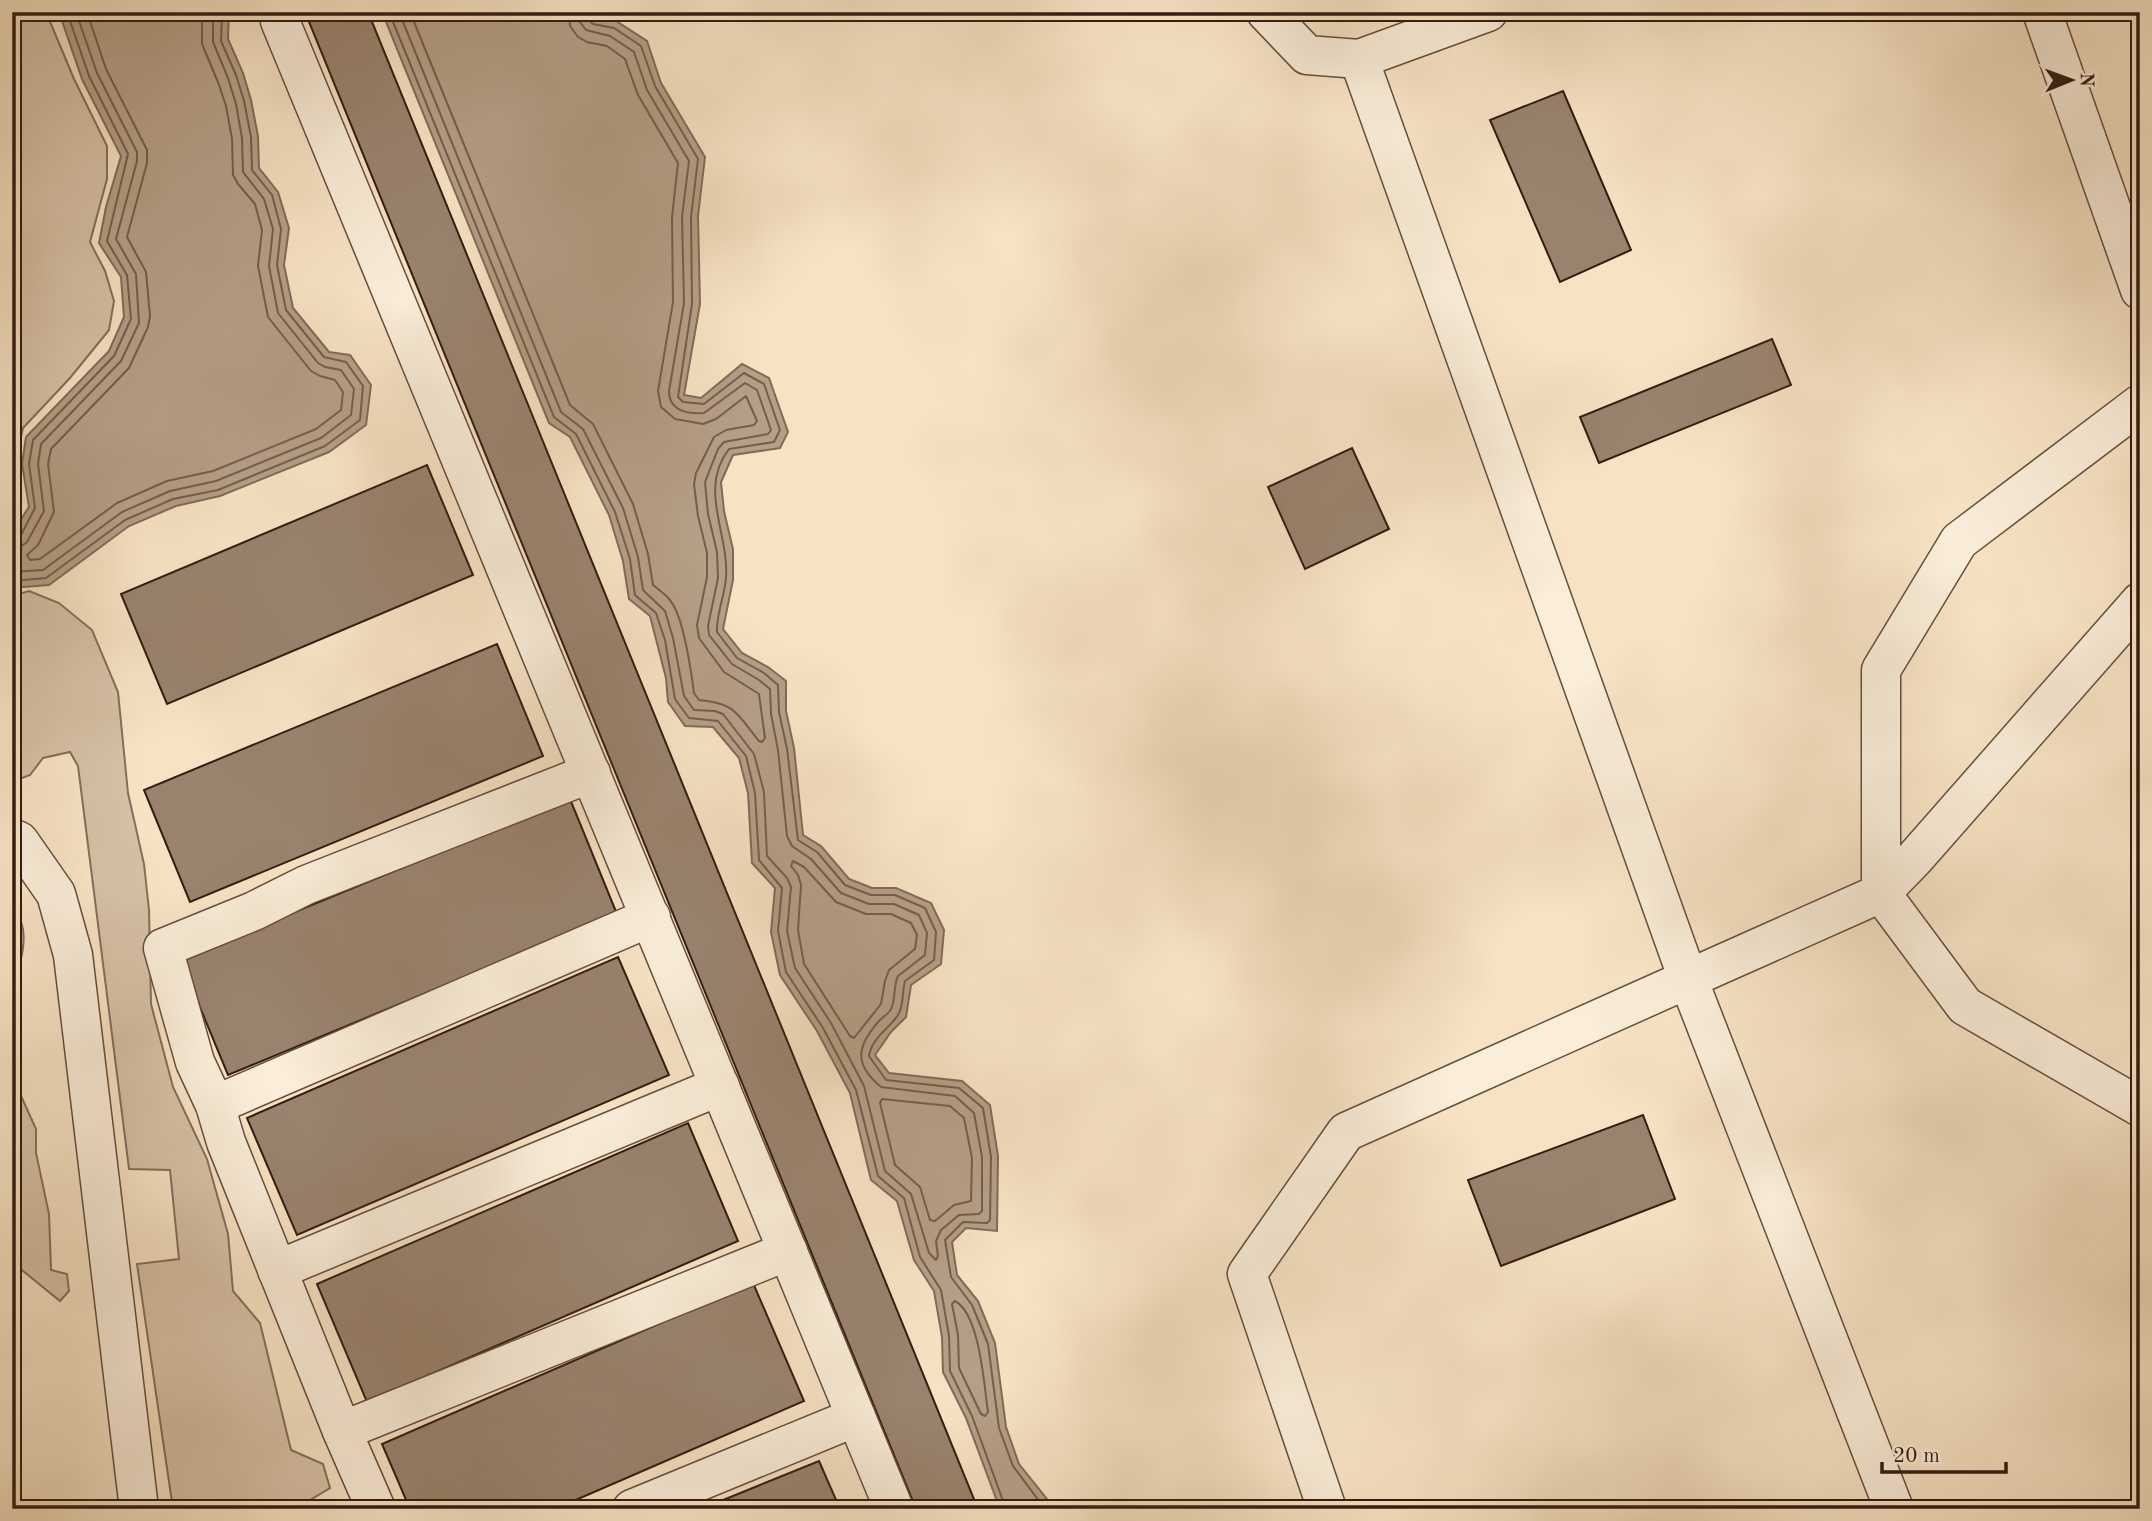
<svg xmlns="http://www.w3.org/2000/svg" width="2152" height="1521" viewBox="0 0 2152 1521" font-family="'Old Standard TT',serif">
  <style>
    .green { fill: #d6c1a6; stroke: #856e5c; stroke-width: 2 }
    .water { fill: #b59f87; stroke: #816b58; stroke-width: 2 }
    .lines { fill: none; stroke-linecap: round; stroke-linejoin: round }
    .shore { stroke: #745e4c; stroke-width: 2 }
    .building { fill: #99836f; stroke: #341c12; stroke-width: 2 }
    .minor-casing { stroke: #654e3e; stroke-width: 41 }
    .minor { stroke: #faedd9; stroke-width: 38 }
  </style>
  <rect width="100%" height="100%" fill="#f7e3c4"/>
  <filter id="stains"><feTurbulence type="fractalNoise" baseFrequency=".00286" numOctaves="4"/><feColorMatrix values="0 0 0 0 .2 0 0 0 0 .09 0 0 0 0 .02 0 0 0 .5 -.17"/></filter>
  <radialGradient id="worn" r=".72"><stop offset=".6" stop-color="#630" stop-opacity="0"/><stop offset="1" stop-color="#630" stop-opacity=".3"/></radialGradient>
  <!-- green -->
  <g class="green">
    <path d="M12,12h34l28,67 33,67v33l-17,63 15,29 9,30 -5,29 -39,48 -47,50 -9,39 6,36 -8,17z"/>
    <path d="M29,591l30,12 33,27 26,62 10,101 16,71 5,46 2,94 22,83 34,72 21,75 5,57 27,32 31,127 32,14 7,24 -35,21h-122l-36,-245 42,-5 -9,-89 -41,-1 -51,-403 -8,-14 -27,6 -13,17 -18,7v-186z"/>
    <path d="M12,909c21,18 9,55 0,77z"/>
    <path d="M12,1059l9,37 15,33v24l13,61 2,56 16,4 2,17 -9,10 -48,-39z"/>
  </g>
  <!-- water -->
  <g class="water">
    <path d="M59,12h170l-1,27 15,34 8,27 7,36 1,32 19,24 11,36 -5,37 9,43 36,44 21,3 21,30 -5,40 -37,27 -109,44 -44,10 -47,20 -80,59 -37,3v-55l17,-26 -7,-43 4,-27 83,-86 15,-34 -3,-40 -22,-34 7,-36 15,-51 -39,-77z"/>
    <path d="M382,12h213v5l21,4 31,20 14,42 44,74 -7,59 2,88 -16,91 17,3 41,-34 27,14 19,54 -8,16 -47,7 -12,27 3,29 9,38v31l-10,49 19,24 26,14 18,14v30l8,37 9,87 18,11 28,33 23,9h24l35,15 13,27 -3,34 -30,21 -5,32 -15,15 -16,23 14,18 73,8 28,24 8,51 -1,75 -31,-3 -14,14 5,33 21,26 17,42 11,84 13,37 36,45h-55l-34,-91 -23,-46 -1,-35 -8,-46 -20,-31 -17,-59 -26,-21 -21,-87 -33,-62 -37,-56 -9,-43 4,-44 -23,-25 -4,-70 -9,-35 -26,-31 -28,-1 -17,-24 -2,-24 -16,-62 -21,-17 -6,-38 -14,-46 -39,-78 -21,-14z"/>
  </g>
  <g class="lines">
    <!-- shore -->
    <g class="shore">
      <path d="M87,12l19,57 41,81v13l-20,74 19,35 4,44 -2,11 -19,41 -78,81 -3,15 6,48 -16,33 -11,10 3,5 10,-1 77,-56 50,-22 46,-10 103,-42 25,-19 2,-18 -8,-12 -15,-4 -9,-5 -43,-54 -10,-51 4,-36 -7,-26 -17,-20 -5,-9 -1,-36 -6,-33 -8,-24 -16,-38v-32"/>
      <path d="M389,12l165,405 22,17 39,78 15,47 5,36 21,18 9,27 10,59 14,19 29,3 28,35 9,37 4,67 23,28 -4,43 8,41 37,56 33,62 22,86 26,22 16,59 21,33 8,46 1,35 22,45 34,93"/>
      <path d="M399,12l162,400 22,17 40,79 15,49 5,33 22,21 8,27 11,58 10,14 21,1 8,3 31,40 10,38 3,64 20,22 4,9 -4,44 8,37 36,55 33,63 21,85 26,23 18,59 7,7 2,-4 -2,-15 5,-11 18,-15 20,-1 3,-3v-54l-8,-44 -19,-17 -74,-9c-28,-23 -24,-41 -2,-66 3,-4 10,-7 12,-12 5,-9 2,-23 7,-33l27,-21 2,-22 -8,-18 -25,-11h-25l-28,-11 -30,-34 -19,-13 -5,-10 -9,-86 -7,-36 -1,-25 -11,-9 -27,-16 -23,-29 -1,-9 10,-48 -1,-26 -9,-38 -3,-32 13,-33 6,-7 44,-8 3,-4 -14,-40 -12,-7 -41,30c-17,1 -35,-2 -35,-22l15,-88 -2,-86 7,-56 -42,-71 -13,-38 -24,-16 -24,-6 -6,-8 -1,-10"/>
      <path d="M410,12l160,393 23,19 40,80 15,50 5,31c6,5 12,9 17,15 14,17 21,70 24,93l5,7c37,3 38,14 60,41l3,1 3,-4 -6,-44 -35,-22 -25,-34 -2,-13 10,-48v-24l-9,-37 -4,-32 2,-11 18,-36 12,-7 28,-5 3,-4 -11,-25 -30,23 -13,5 -28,-5 -14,-12 -3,-16 15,-89 -1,-85 6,-54 -40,-68 -13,-36 -18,-13 -20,-4 -9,-5 -8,-11 -1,-14"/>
      <path d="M588,12v7l5,5 21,4 27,18 14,40 43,73 -7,58 1,87 -14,93 5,5 21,2 40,-31 20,11 16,46 -6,12 -45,7c-31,40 0,84 -3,128 -1,19 -10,37 -9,55l20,26 27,15 14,12 1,27 8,37 11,91 19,12 28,33 26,10h24l30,13 11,24 -2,28 -29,21c-3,10 -1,25 -7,34 -8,13 -26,22 -29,41l17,24 73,8 24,20 8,49 -1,63 -3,3 -24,-1 -18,18 6,37 21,28 16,39 11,84 14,38 32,43"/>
      <path d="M12,539l9,-4 14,-27 -6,-44 4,-24 81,-84 17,-37 -4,-44 -20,-34 21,-87 -39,-78 -22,-64"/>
      <path d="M12,547h8l7,-5 17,-31 -6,-47 3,-20 80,-83 18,-38 -3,-49 -20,-35 21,-78v-9l-40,-79 -21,-61"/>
      <path d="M12,572l31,-2 79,-58 48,-21 46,-10 105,-43 30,-23 3,-26 -13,-19 -16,-3 -7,-4 -40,-50 -9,-47 4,-37 -9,-30 -21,-27 -1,-34 -6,-34 -8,-26 -15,-36v-30"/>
      <path d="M12,581l34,-3 79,-58 48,-21 45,-9 107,-44 35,-26 3,-34 -17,-24 -22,-5 -38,-47 -9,-45 4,-36 -9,-34 -20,-25 -1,-33 -7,-36 -8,-26 -15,-34 1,-29"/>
      <path d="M793,861l11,6 32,35 30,12h25l20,9 6,12 -2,14 -26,21 -4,11 -4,23 -27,34 -4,-2 -46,-72 -6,-34 3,-45 -3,-10 -7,-9z"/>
      <path d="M882,1099l68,7 14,12 8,40 -1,43 -17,4 -19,16 -5,-1 -10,-33 -25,-22 -15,-62z"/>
      <path d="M955,1301c25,13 29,85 33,111l-3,4 -4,-2 -22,-46 -1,-33 -6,-31z"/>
    </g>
  </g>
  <!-- building -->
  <g class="building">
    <path d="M305,12h63l610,1497h-62z"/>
    <path d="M1563,91l68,159 -71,32 -70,-162z"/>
    <path d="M1772,339l19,46 -192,78 -19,-46z"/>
    <path d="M1352,448l37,81 -84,40 -37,-82z"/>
    <path d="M427,465l46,110 -306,129 -46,-110z"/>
    <path d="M497,644l46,112 -353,146 -46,-112z"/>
    <path d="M570,799l47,115 -389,161 -48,-116z"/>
    <path d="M618,957l51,118 -372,160 -50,-117z"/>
    <path d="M1643,1115l32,84 -174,67 -33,-86z"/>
    <path d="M688,1123l50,118 -371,161 -50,-118z"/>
    <path d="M753,1283l51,118 -249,108h-145l-28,-65z"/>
    <path d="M819,1461l21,48h-139z"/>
  </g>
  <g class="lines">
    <defs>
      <g id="minor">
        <path d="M1266,12l41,43 52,4 129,-47"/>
        <path d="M2042,12l98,278"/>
        <path d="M280,21l614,1488"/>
        <path d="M2140,404l-181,137 -78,129v223l84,113 175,101"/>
        <path d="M12,838l7,3 37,53 17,61 66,554"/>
        <path d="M215,1105l436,-188"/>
        <path d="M277,1270l443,-184"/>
        <path d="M342,1431l-116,-289 -11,-37 -20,-43 -32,-114 91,-37 52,-26 285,-112"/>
        <path d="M376,1509l-34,-78 446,-180"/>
        <path d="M632,1509l224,-92"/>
        <path d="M1327,1509l-80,-235 99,-142 342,-153 -329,-920"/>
        <path d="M1894,1509l-206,-530 193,-86 34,-35 225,-256"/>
      </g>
    </defs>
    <!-- minor casing -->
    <use href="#minor" class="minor-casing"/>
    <!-- minor -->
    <use href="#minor" class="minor"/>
  </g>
  <!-- margin -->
  <rect width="2152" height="1521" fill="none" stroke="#f7e3c4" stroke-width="42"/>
  <rect x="14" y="14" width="2124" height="1493" fill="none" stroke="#341c12" stroke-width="3.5"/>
  <rect x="21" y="21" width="2110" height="1479" fill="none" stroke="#341c12" stroke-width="2"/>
  <!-- north arrow -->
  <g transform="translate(2071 80) rotate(89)" stroke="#faedd9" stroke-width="5" paint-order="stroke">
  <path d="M0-5L12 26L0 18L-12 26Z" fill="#341c12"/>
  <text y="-10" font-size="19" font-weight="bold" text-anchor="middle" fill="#341c12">N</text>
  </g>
  <!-- scale -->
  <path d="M1882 1462v10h124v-10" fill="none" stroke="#341c12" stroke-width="3.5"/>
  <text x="1893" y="1462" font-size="21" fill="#341c12" stroke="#faedd9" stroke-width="5" paint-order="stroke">20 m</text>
  <rect width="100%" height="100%" filter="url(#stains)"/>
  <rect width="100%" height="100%" fill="url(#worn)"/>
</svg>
